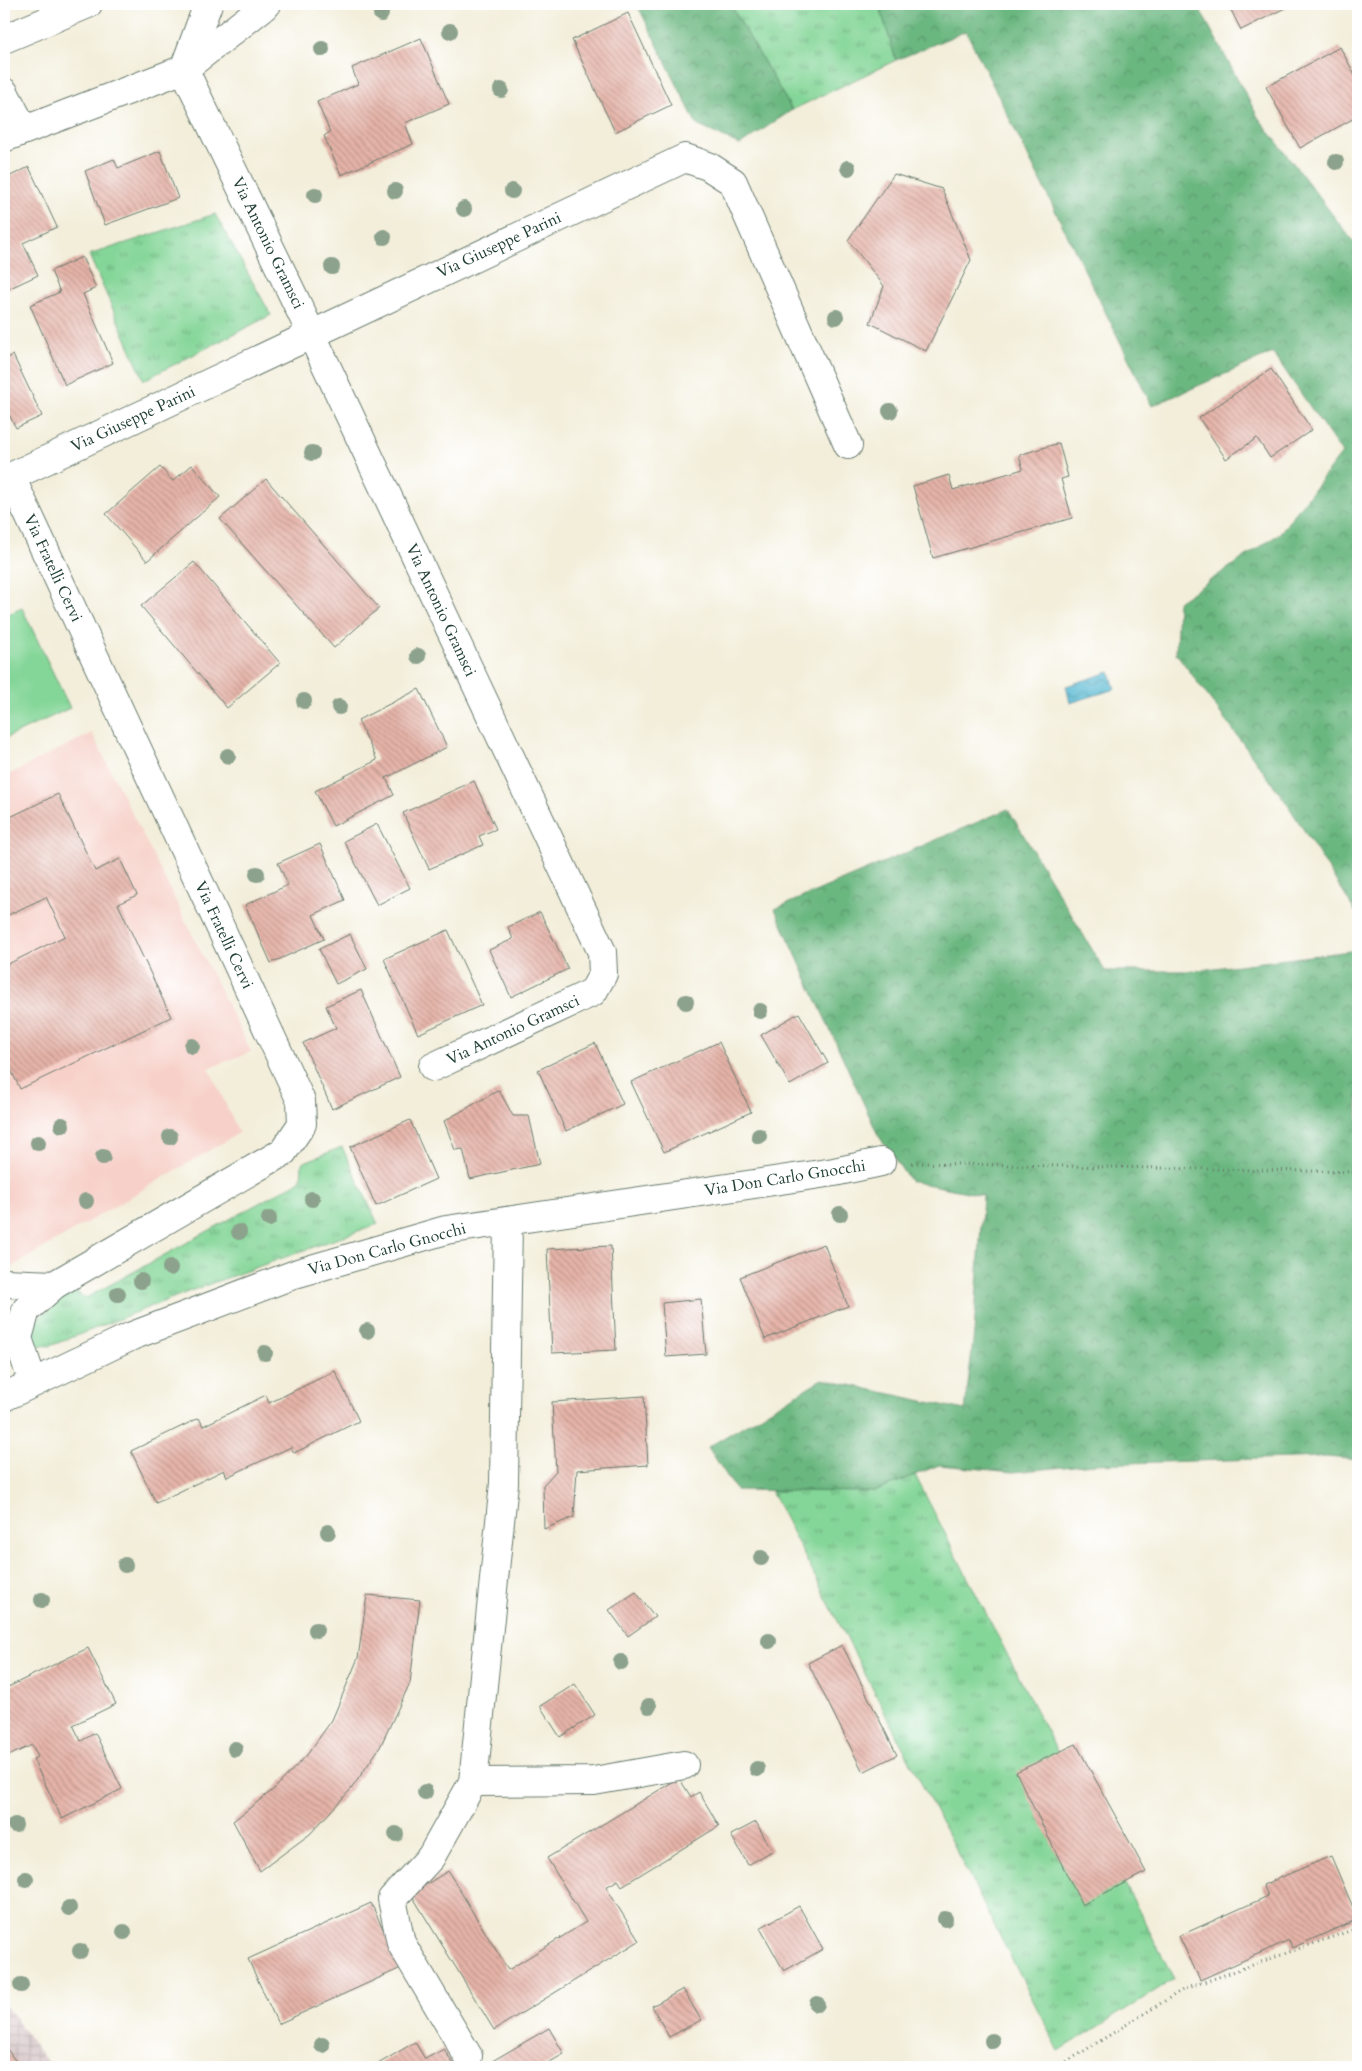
<svg xmlns="http://www.w3.org/2000/svg" width="1362" height="2071" viewBox="0 0 1362 2071" font-family="Cardo,serif">
  <style>
    .built { fill: #f7d1c9 }
    .industrial { fill: url(#industrial-grid) }
    .grass { fill: url(#grass-tufts); stroke: #528a66 }
    .forest { fill: url(#forest-crowns); stroke: #457a5a }
    .park { fill: #84d698; stroke: #528a66 }
    .water { fill: url(#water-waves); stroke: #387a82 }
    .building { fill: url(#building-back-hatch) }
    .lines { fill: none; stroke-linecap: round; stroke-linejoin: round }
    .minor-casing { stroke: #697b6e; stroke-width: 30 }
    .path { stroke: #697b6e; stroke-width: 3; stroke-dasharray: 1 4; stroke-linecap: butt }
    .minor { stroke: #fff; stroke-width: 28 }
    .tree { fill: #8ca28c }
    .labels { text-anchor: middle; dominant-baseline: central; stroke-width: 4.5; stroke-linejoin: round; paint-order: stroke }
    .street-label { font-size: 16px; fill: #1f3d34; stroke: #fff }
  </style>
  <defs>
    <pattern id="industrial-grid" width="8" height="8" patternUnits="userSpaceOnUse" patternTransform="scale(1.25)"><rect width="8" height="8" fill="#d2bfc1"/><path d="M0 4h8M4 0v8" fill="none" stroke="#aa9c9e"/></pattern>
    <pattern id="grass-tufts" width="24" height="20" patternUnits="userSpaceOnUse" patternTransform="scale(1.25)"><rect width="24" height="20" fill="#84d698"/><path d="M3 7l-1-3M5 7V3M7 7l1-3M15 17l-1-3M17 17v-4M19 17l1-3" fill="none" stroke="#6baf7d"/></pattern>
    <pattern id="forest-crowns" width="20" height="18" patternUnits="userSpaceOnUse" patternTransform="scale(1.25)"><rect width="20" height="18" fill="#6bb780"/><path d="M2 6a3 3 0 1 1 6 0M12 15a3 3 0 1 1 6 0" fill="none" stroke="#57966a"/></pattern>
    <pattern id="water-waves" width="16" height="10" patternUnits="userSpaceOnUse" patternTransform="scale(1.25)"><rect width="16" height="10" fill="#51b6d0"/><path d="M0 5q4-4 8 0t8 0" fill="none" stroke="#4395aa"/></pattern>
    <pattern id="building-back-hatch" width="6" height="6" patternUnits="userSpaceOnUse" patternTransform="scale(1.25)"><rect width="6" height="6" fill="#e6b3a8"/><path d="M-1 5l2 2M0 0l6 6M5-1l2 2" fill="none" stroke="#ba938a"/></pattern>
  </defs>
  <rect width="100%" height="100%" fill="#fff"/>
  <filter id="ink" filterUnits="userSpaceOnUse"><feTurbulence type="fractalNoise" baseFrequency=".02" numOctaves="2"/><feDisplacementMap in="SourceGraphic" scale="10" xChannelSelector="R" yChannelSelector="G"/><feConvolveMatrix kernelMatrix="1 2 1 2 8 2 1 2 1" color-interpolation-filters="sRGB"/></filter>
  <filter id="wash" filterUnits="userSpaceOnUse"><feTurbulence type="fractalNoise" baseFrequency=".0096" numOctaves="4" result="noise"/><feDisplacementMap in="SourceGraphic" scale="20" xChannelSelector="R" yChannelSelector="G"/><feGaussianBlur stdDeviation="1.12" result="paint"/><feColorMatrix in="noise" values="0 0 0 0 0 0 0 0 0 0 0 0 0 0 0 0 0 1.4 0 .05"/><feComposite in="paint" operator="in"/></filter>
  <g filter="url(#wash)">
    <rect width="100%" height="100%" fill="#f3eeda"/>
    <!-- built -->
    <path class="built" d="M92,733l159,319 -42,16 30,65 -231,136 -4,-1v-491z"/>
    <!-- industrial -->
    <path class="industrial" d="M4,2004l47,63h-47z"/>
    <!-- grass -->
    <g class="grass">
      <path d="M730,4h149l17,56 -104,50z"/>
      <path d="M215,214l56,101 -127,65 -55,-125z"/>
      <path d="M342,1147l36,77 -185,66 -143,56 -14,-1 -4,-20 38,-36 16,9 215,-118 1,-17z"/>
      <path d="M915,1475l259,504 -115,72 -288,-560 103,1z"/>
    </g>
    <!-- forest -->
    <g class="forest">
      <path d="M637,4h93l62,106 -52,35 -43,-20z"/>
      <path d="M879,4h318l61,113 100,131v668l-72,-114 -110,-149 2,-51 101,-68 63,-81 -69,-100 -121,53 -186,-375 -70,29z"/>
      <path d="M1008,809l97,162h86l167,-21v510l-31,-3 -233,7 -81,8 -74,-7 -65,27 -138,-2 -28,-43 114,-68 143,31 9,-77 9,-138 -73,-14 -32,-46 -103,-226z"/>
    </g>
    <!-- park -->
    <path class="park" d="M22,608l48,100 -66,31v-123z"/>
    <!-- water -->
    <path class="water" d="M1110,672l5,17 -45,14 -4,-17z"/>
    <g id="blocks">
      <!-- building -->
      <g class="building">
        <path d="M1228,4h65l-52,26z"/>
        <path d="M628,13l43,92 -56,27 -43,-92z"/>
        <path d="M421,38l28,66 -44,19 8,21 -72,31 -17,-39 6,-4 -13,-30 41,-18 -6,-16z"/>
        <path d="M1340,47l18,34v35l-58,32 -34,-61z"/>
        <path d="M160,151l18,47 -73,27 -20,-54 29,-12 4,9z"/>
        <path d="M29,167l28,60 -34,16 15,32 -34,16v-112z"/>
        <path d="M894,174l48,15 29,71 -45,91 -56,-28 14,-37 -36,-46z"/>
        <path d="M82,257l14,31 -13,6 30,69 -48,22 -35,-80 30,-13 -9,-21z"/>
        <path d="M13,355l29,61 -26,12 -12,-23v-45z"/>
        <path d="M1271,369l41,61 -42,28 -13,-20 -31,21 -27,-41z"/>
        <path d="M1059,443l9,34 -7,2 11,39 -139,40 -20,-72 36,-11 4,15 70,-21 -4,-14z"/>
        <path d="M192,465l28,32 -73,64 -41,-47 54,-47 13,14z"/>
        <path d="M266,479l113,129 -45,40 -114,-129z"/>
        <path d="M194,562l86,101 -53,45 -86,-102z"/>
        <path d="M419,689l28,58 -61,31 8,17 -61,31 -18,-35 62,-31 -19,-40z"/>
        <path d="M474,781l22,48 -17,7 4,9 -54,24 -26,-56z"/>
        <path d="M58,794l37,77 25,-12 17,36 -19,9 53,113 -151,72 -16,-34v-89l61,-30 -19,-39 -42,20v-97z"/>
        <path d="M377,824l33,64 -33,17 -33,-64z"/>
        <path d="M320,844l25,56 -32,15 11,24 -53,24 -26,-58 43,-20 -10,-22z"/>
        <path d="M540,912l28,57 -57,28 -22,-47 24,-11 -5,-12z"/>
        <path d="M448,930l34,75 -64,29 -34,-75z"/>
        <path d="M350,934l17,35 -31,15 -17,-35z"/>
        <path d="M361,990l39,87 -68,32 -29,-66 33,-15 -10,-22z"/>
        <path d="M799,1013l29,50 -38,22 -29,-50z"/>
        <path d="M719,1042l32,70 -87,40 -33,-70z"/>
        <path d="M595,1043l28,61 -57,27 -28,-61z"/>
        <path d="M499,1090l14,26h16l11,48 -70,15 -7,-30 -8,1 -11,-29z"/>
        <path d="M410,1120l26,59 -60,27 -26,-59z"/>
        <path d="M824,1244l24,62 -83,33 -25,-62z"/>
        <path d="M611,1246l5,104 -64,3 -5,-104z"/>
        <path d="M701,1299l5,55 -40,3 -4,-54z"/>
        <path d="M335,1371l24,50 -65,32 -3,-6 -64,30 -3,-7 -68,33 -25,-52 68,-33 4,8 63,-31 3,8z"/>
        <path d="M644,1396l4,69 -71,5 -3,47 -30,12 -1,-44 13,-14 -4,-69z"/>
        <path d="M636,1592l19,25 -27,19 -19,-26z"/>
        <path d="M367,1595l53,5 -10,83 -30,64 -28,41 -42,46 -50,37 -27,-50 41,-32 33,-34 25,-35 26,-62z"/>
        <path d="M842,1645l55,110 -34,17 -55,-109z"/>
        <path d="M88,1648l28,56 -43,21 8,16 14,-8 27,56 -60,30 -29,-60 5,-2 -6,-12 -28,13v-69z"/>
        <path d="M575,1684l20,31 -35,22 -20,-31z"/>
        <path d="M1076,1744l70,128 -64,33 -66,-133z"/>
        <path d="M679,1778l12,19 8,-5 20,34 -97,60 -4,-6 -12,7 33,54 -145,89 -83,-136 37,-23 60,99 78,-48 -39,-64z"/>
        <path d="M756,1822l16,29 -24,14 -17,-30z"/>
        <path d="M1331,1856l27,63 -66,29 -3,-8 -89,40 -21,-44 89,-40 -5,-11z"/>
        <path d="M371,1903l30,65 -123,56 -30,-65z"/>
        <path d="M799,1906l24,43 -39,22 -24,-43z"/>
        <path d="M683,1989l18,31 -32,17 -17,-31z"/>
        <path d="M549,2028l15,26 -23,13h-59z"/>
        <path d="M415,2042l10,17 19,-10 11,18h-82z"/>
        <path d="M4,2045l16,22h-16z"/>
      </g>
    </g>
  </g>
  <g filter="url(#ink)">
    <use href="#blocks" fill-opacity="0" stroke="#697b6e" stroke-width="1"/>
    <g class="lines">
      <defs>
        <g id="minor">
          <path d="M4,39l84,-35"/>
          <path d="M184,69l117,243 301,640 1,22 -10,18 -160,75"/>
          <path d="M184,69l24,-65"/>
          <path d="M4,92l20,38"/>
          <path d="M4,138l180,-69 83,-65"/>
          <path d="M11,477l290,624 1,23 -19,28 -229,133 -28,25 -8,28 15,45"/>
          <path d="M4,480l681,-322 23,8 25,16 115,263"/>
          <path d="M4,1283l50,2"/>
          <path d="M4,1397l128,-61 166,-63 148,-43 388,-58 47,-10"/>
          <path d="M473,1782l121,-1 90,-16"/>
          <path d="M468,2056l-67,-113 -9,-44 39,-42 42,-75 31,-299 4,-262"/>
        </g>
      </defs>
      <!-- minor casing -->
      <use href="#minor" class="minor-casing"/>
      <!-- path -->
      <g class="path">
        <path d="M912,1163l446,9"/>
        <path d="M1058,2067l126,-78 174,-61"/>
      </g>
      <!-- minor -->
      <use href="#minor" class="minor"/>
    </g>
    <!-- trees -->
    <g class="tree">
      <circle cx="381" cy="14" r="8"/>
      <circle cx="450" cy="31" r="8"/>
      <circle cx="322" cy="49" r="8"/>
      <circle cx="501" cy="90" r="8"/>
      <circle cx="1336" cy="162" r="8"/>
      <circle cx="848" cy="168" r="8"/>
      <circle cx="395" cy="191" r="8"/>
      <circle cx="512" cy="191" r="8"/>
      <circle cx="315" cy="195" r="8"/>
      <circle cx="464" cy="209" r="8"/>
      <circle cx="384" cy="237" r="8"/>
      <circle cx="332" cy="267" r="8"/>
      <circle cx="836" cy="317" r="8"/>
      <circle cx="890" cy="411" r="8"/>
      <circle cx="312" cy="453" r="8"/>
      <circle cx="418" cy="656" r="8"/>
      <circle cx="304" cy="701" r="8"/>
      <circle cx="339" cy="707" r="8"/>
      <circle cx="228" cy="756" r="8"/>
      <circle cx="257" cy="874" r="8"/>
      <circle cx="686" cy="1002" r="8"/>
      <circle cx="760" cy="1011" r="8"/>
      <circle cx="192" cy="1046" r="8"/>
      <circle cx="62" cy="1125" r="8"/>
      <circle cx="759" cy="1136" r="8"/>
      <circle cx="170" cy="1137" r="8"/>
      <circle cx="38" cy="1143" r="8"/>
      <circle cx="103" cy="1157" r="8"/>
      <circle cx="312" cy="1199" r="8"/>
      <circle cx="86" cy="1201" r="8"/>
      <circle cx="840" cy="1214" r="8"/>
      <circle cx="269" cy="1219" r="8"/>
      <circle cx="239" cy="1232" r="8"/>
      <circle cx="170" cy="1268" r="8"/>
      <circle cx="141" cy="1281" r="8"/>
      <circle cx="118" cy="1294" r="8"/>
      <circle cx="367" cy="1331" r="8"/>
      <circle cx="265" cy="1353" r="8"/>
      <circle cx="328" cy="1532" r="8"/>
      <circle cx="761" cy="1558" r="8"/>
      <circle cx="125" cy="1565" r="8"/>
      <circle cx="42" cy="1600" r="8"/>
      <circle cx="316" cy="1630" r="8"/>
      <circle cx="769" cy="1641" r="8"/>
      <circle cx="621" cy="1662" r="8"/>
      <circle cx="649" cy="1706" r="8"/>
      <circle cx="235" cy="1749" r="8"/>
      <circle cx="757" cy="1769" r="8"/>
      <circle cx="425" cy="1792" r="8"/>
      <circle cx="15" cy="1825" r="8"/>
      <circle cx="396" cy="1834" r="8"/>
      <circle cx="26" cy="1879" r="8"/>
      <circle cx="69" cy="1908" r="8"/>
      <circle cx="945" cy="1919" r="8"/>
      <circle cx="124" cy="1932" r="8"/>
      <circle cx="80" cy="1951" r="8"/>
      <circle cx="21" cy="1985" r="8"/>
      <circle cx="817" cy="2004" r="8"/>
      <circle cx="992" cy="2041" r="8"/>
      <circle cx="322" cy="2045" r="8"/>
    </g>
  </g>
  <g class="labels">
    <!-- street labels -->
    <g class="street-label">
      <text transform="translate(268 243) rotate(64)">Via Antonio Gramsci</text>
      <text transform="translate(499 245) rotate(-25)">Via Giuseppe Parini</text>
      <text transform="translate(133 419) rotate(-25)">Via Giuseppe Parini</text>
      <text transform="translate(53 568) rotate(65)">Via Fratelli Cervi</text>
      <text transform="translate(441 610) rotate(65)">Via Antonio Gramsci</text>
      <text transform="translate(224 935) rotate(65)">Via Fratelli Cervi</text>
      <text transform="translate(513 1030) rotate(-25)">Via Antonio Gramsci</text>
      <text transform="translate(785 1178) rotate(-9)">Via Don Carlo Gnocchi</text>
      <text transform="translate(387 1249) rotate(-15)">Via Don Carlo Gnocchi</text>
    </g>
  </g>
  <!-- margin -->
  <rect width="1362" height="2071" fill="none" stroke="#fff" stroke-width="20"/>
</svg>
